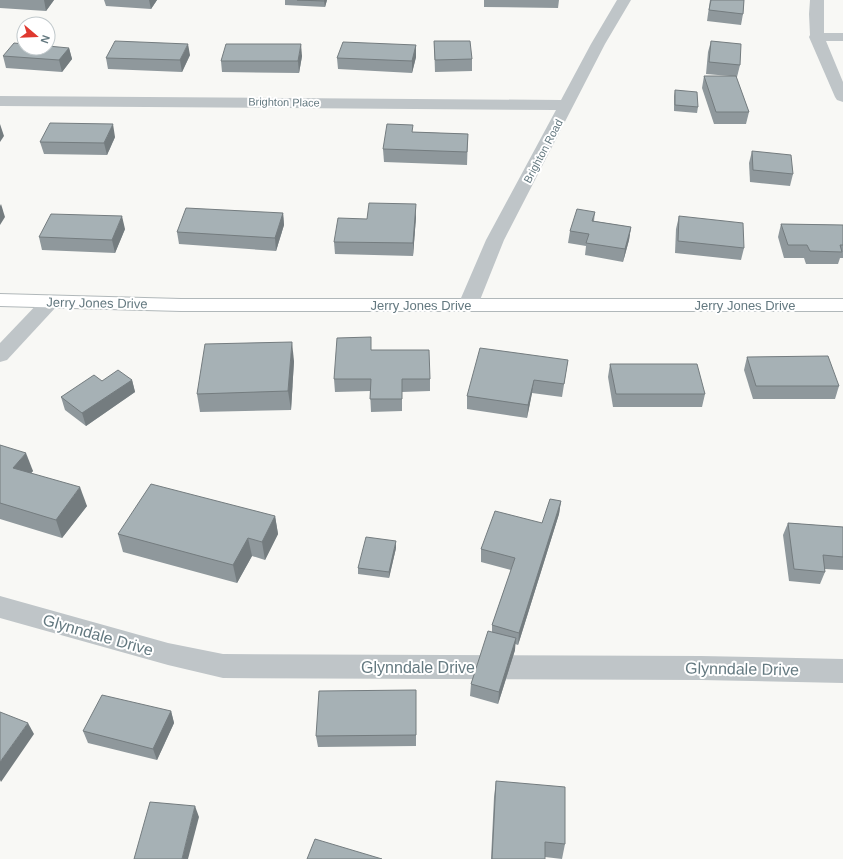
<svg xmlns="http://www.w3.org/2000/svg" width="843" height="859" viewBox="0 0 843 859" font-family="Helvetica,sans-serif">
  <style>
    .lines { fill: none; stroke-linecap: round; stroke-linejoin: round }
    .major-casing { stroke: #b1b8ba; stroke-width: 2 }
    .minor { fill: #bfc5c8; fill-rule: evenodd }
    .major { fill: #fff; fill-rule: evenodd }
    .wall { fill: #8f989c }
    .shaded-wall { fill: #747c7f }
    .building { fill: #a6b1b5; stroke: #747c7f }
    .labels { text-anchor: middle; dominant-baseline: central; stroke-width: 4; stroke-linejoin: round; paint-order: stroke }
    .far-street-label { font-size: 11px; fill: #647980; stroke: #fff }
    .street-label { font-size: 13px; fill: #647980; stroke: #fff }
    .near-street-label { font-size: 16px; fill: #647980; stroke: #fff }
  </style>
  <rect width="100%" height="100%" fill="#f8f8f5"/>
  <g class="lines">
    <defs>
      <path id="major" d="M0,294l181,5h662v12h-662l-181,-5z"/>
    </defs>
    <!-- major casing -->
    <use href="#major" class="major-casing"/>
    <!-- minor -->
    <g class="minor">
      <path d="M617,0h14l-26,44 -101,196 -26,65 -3,4 -7,2 -7,-2 -3,-4 28,-65 70,-130 -556,-4v-10l561,4 30,-56z"/>
      <path d="M810,0h14v33h19v8h-17l17,41v20l-6,-2 -2,-3 -26,-60 1,-2 -1,-21z"/>
      <path d="M49,297l7,2 3,4 -3,4 -49,53 -7,2v-19l42,-44z"/>
      <path d="M0,596l168,47 55,11 478,2 142,3v24l-142,-3 -478,-2 -55,-13 -168,-47z"/>
    </g>
    <!-- major -->
    <use href="#major" class="major"/>
  </g>
  <!-- wall -->
  <g class="wall">
    <path d="M0,0h54l-8,11 -46,-3z"/>
    <path d="M104,0h53l-6,9 -45,-3z"/>
    <path d="M285,0h42l-2,7 -40,-2z"/>
    <path d="M484,0h75l-1,8 -74,-1z"/>
    <path d="M710,0h34l-1,14 -2,11 -34,-4z"/>
    <path d="M434,41l38,18v12l-37,1z"/>
    <path d="M711,41l29,24 -3,12h-1l13,35 -3,12h-32l-12,-36 2,-12h26l-24,-2 2,-22z"/>
    <path d="M416,45v12l-4,16 -74,-4 -1,-11z"/>
    <path d="M69,48l3,11 -10,13 -56,-4 -3,-12z"/>
    <path d="M190,55l-8,17 -74,-3 -2,-11z"/>
    <path d="M302,56l-3,17 -77,-1 -1,-11z"/>
    <path d="M675,90l23,17 -1,6 -23,-2v-15z"/>
    <path d="M413,132l55,2 -1,31 -83,-3 -1,-13z"/>
    <path d="M115,137l-8,18 -63,-1 -4,-12z"/>
    <path d="M752,151l41,23 -3,12 -40,-4 -1,-19z"/>
    <path d="M595,212l-1,9 37,6 -2,13 -6,22 -38,-7 1,-9 -18,-3 2,-12z"/>
    <path d="M283,213l1,12 -8,26 -97,-7 -2,-12z"/>
    <path d="M679,216l65,32 -3,12 -66,-7 1,-24z"/>
    <path d="M416,217l-3,39 -78,-2 -1,-12 33,-23z"/>
    <path d="M781,224l62,1v33h-3l-2,6h-32l-2,-6h-20l-6,-21z"/>
    <path d="M125,229l-10,24 -73,-3 -3,-13z"/>
    <path d="M372,350l58,29v12l-28,1v19l-31,1 -1,-21 -35,1 -1,-13z"/>
    <path d="M747,357l92,29 -4,13h-82l-9,-29z"/>
    <path d="M568,360l-6,37 -30,-4 -5,25 -60,-9v-13z"/>
    <path d="M294,361l-3,49 -91,2 -3,-18z"/>
    <path d="M610,364l95,30 -3,13h-89l-5,-30z"/>
    <path d="M132,380l3,12 -49,34 -21,-16 -4,-13 41,-16z"/>
    <path d="M0,445l33,26 -2,2 56,33 -25,32 -62,-19z"/>
    <path d="M561,501l-2,13 -41,131 -3,-1v6l-17,54 -28,-8 1,-12 21,-52v-7l19,-55 -30,-8v-13l61,-26z"/>
    <path d="M275,516l3,18 -13,26 -13,-4 -15,27 -114,-31 -5,-18z"/>
    <path d="M788,523l55,4v43l-18,-1v3l-5,12 -31,-3 -6,-46z"/>
    <path d="M396,548l-7,30 -31,-4v-6z"/>
    <path d="M416,690v56l-98,1 -2,-11z"/>
    <path d="M171,711l3,12 -17,37 -69,-17 -5,-12z"/>
    <path d="M496,781l69,63 -3,15 -17,-2v2h-54l3,-62z"/>
  </g>
  <!-- shaded-wall -->
  <g class="shaded-wall">
    <path d="M44,0h10l-8,11z"/>
    <path d="M149,0h8l-6,9z"/>
    <path d="M325,0h2l-2,7 -1,-6z"/>
    <path d="M188,44l2,11 -8,17 -2,-12z"/>
    <path d="M301,44l1,12 -3,17 -1,-12z"/>
    <path d="M416,45v12l-4,16v-12z"/>
    <path d="M69,48l3,11 -10,13 -3,-12z"/>
    <path d="M0,124l4,12 -4,6z"/>
    <path d="M113,124l2,13 -8,18 -3,-12z"/>
    <path d="M1,204l4,13 -5,8v-19z"/>
    <path d="M416,204v13l-3,39v-13z"/>
    <path d="M283,213l1,12 -8,26 -1,-13z"/>
    <path d="M122,216l3,13 -10,24 -3,-13z"/>
    <path d="M631,227l-2,13 -6,22 2,-13z"/>
    <path d="M292,342l2,19 -3,49 -3,-19z"/>
    <path d="M132,380l3,12 -49,34 -4,-13z"/>
    <path d="M534,380l-2,13 -5,25 1,-13z"/>
    <path d="M26,453l7,18 -13,15 -7,-18z"/>
    <path d="M80,487l7,19 -25,32 -6,-18z"/>
    <path d="M561,501l-2,13 -41,131 1,-12z"/>
    <path d="M275,516l3,18 -13,26 -3,-18z"/>
    <path d="M248,538l4,18 -15,27 -4,-18z"/>
    <path d="M396,541v7l-7,30v-6z"/>
    <path d="M516,638l-1,12 -17,54 1,-12z"/>
    <path d="M171,711l3,12 -17,37 -4,-11z"/>
    <path d="M28,723l6,11 -33,48 -1,-2v-18z"/>
    <path d="M195,806l4,11 -11,42h-6z"/>
  </g>
  <!-- building -->
  <g class="building">
    <path d="M297,0h28l-1,1z"/>
    <path d="M711,0h33l-1,14 -34,-4z"/>
    <path d="M115,41l73,3 -8,16 -74,-2z"/>
    <path d="M434,41h36l2,18 -37,1z"/>
    <path d="M711,41l30,3 -1,21 -31,-3z"/>
    <path d="M343,42l73,3 -4,16 -75,-3z"/>
    <path d="M14,43l10,1v4h24v-2l21,2 -10,12 -56,-4z"/>
    <path d="M226,44h75l-3,17h-77z"/>
    <path d="M704,76h32l13,36h-33z"/>
    <path d="M675,90l22,2 1,15 -23,-2z"/>
    <path d="M50,123l63,1 -9,19 -64,-1z"/>
    <path d="M387,124l26,1 -1,7 56,2 -1,18 -84,-3z"/>
    <path d="M752,151l39,4 2,19 -40,-4z"/>
    <path d="M369,203l47,1 -3,39 -79,-1 4,-24 29,1z"/>
    <path d="M186,208l97,5 -8,25 -98,-6z"/>
    <path d="M577,209l18,3 -3,9 39,6 -6,22 -39,-6 3,-9 -19,-3z"/>
    <path d="M51,214l71,2 -10,24 -73,-3z"/>
    <path d="M679,216l64,7 1,25 -66,-7z"/>
    <path d="M781,224l62,1v20h-3l2,7 -32,-1 -3,-6h-19z"/>
    <path d="M371,337v13h58l1,29h-28v20h-32l1,-20h-37l3,-41z"/>
    <path d="M292,342l-4,49 -91,3 8,-50z"/>
    <path d="M480,348l88,12 -4,24 -30,-4 -6,25 -61,-9z"/>
    <path d="M828,356l11,30h-83l-9,-29z"/>
    <path d="M610,364h87l8,30h-89z"/>
    <path d="M118,370l14,10 -50,33 -21,-16 33,-22 8,6z"/>
    <path d="M0,445l26,8 -13,15 67,19 -24,33 -56,-17z"/>
    <path d="M151,484l124,32 -13,26 -14,-4 -15,27 -115,-31z"/>
    <path d="M550,499l11,2 -42,132 -27,-8 23,-67 -34,-9 14,-38 47,12z"/>
    <path d="M788,523l55,4v30l-20,-2 2,17 -31,-3z"/>
    <path d="M366,537l30,4 -7,31 -31,-4z"/>
    <path d="M488,631l28,7 -17,54 -28,-8z"/>
    <path d="M416,690v45l-100,1 3,-45z"/>
    <path d="M102,695l69,16 -18,38 -70,-18z"/>
    <path d="M0,712l28,11 -28,39z"/>
    <path d="M496,781l69,6v57l-20,-2v17h-53z"/>
    <path d="M150,802l45,4 -13,53h-48z"/>
    <path d="M315,839l67,20h-75z"/>
  </g>
  <g class="labels">
    <!-- far-street labels -->
    <g class="far-street-label">
      <text transform="translate(284 102) rotate(1)">Brighton Place</text>
      <text transform="translate(543 151) rotate(-62)">Brighton Road</text>
    </g>
    <!-- street labels -->
    <g class="street-label">
      <text transform="translate(97 303) rotate(1)">Jerry Jones Drive</text>
      <text x="421" y="305">Jerry Jones Drive</text>
      <text x="745" y="305">Jerry Jones Drive</text>
    </g>
    <!-- near-street labels -->
    <g class="near-street-label">
      <text transform="translate(98 635) rotate(16)">Glynndale Drive</text>
      <text x="418" y="667">Glynndale Drive</text>
      <text transform="translate(742 669) rotate(1)">Glynndale Drive</text>
    </g>
  </g>
  <!-- north arrow -->
  <g transform="translate(36 36) rotate(109)"><circle r="19" fill="#ffffff" stroke="#c1c9cc"/>
  <path d="M0-3L7 15L0 10L-7 15Z" fill="#df382f"/>
  <text y="-6" font-size="11" font-weight="bold" text-anchor="middle" fill="#647980">N</text>
  </g>
</svg>
